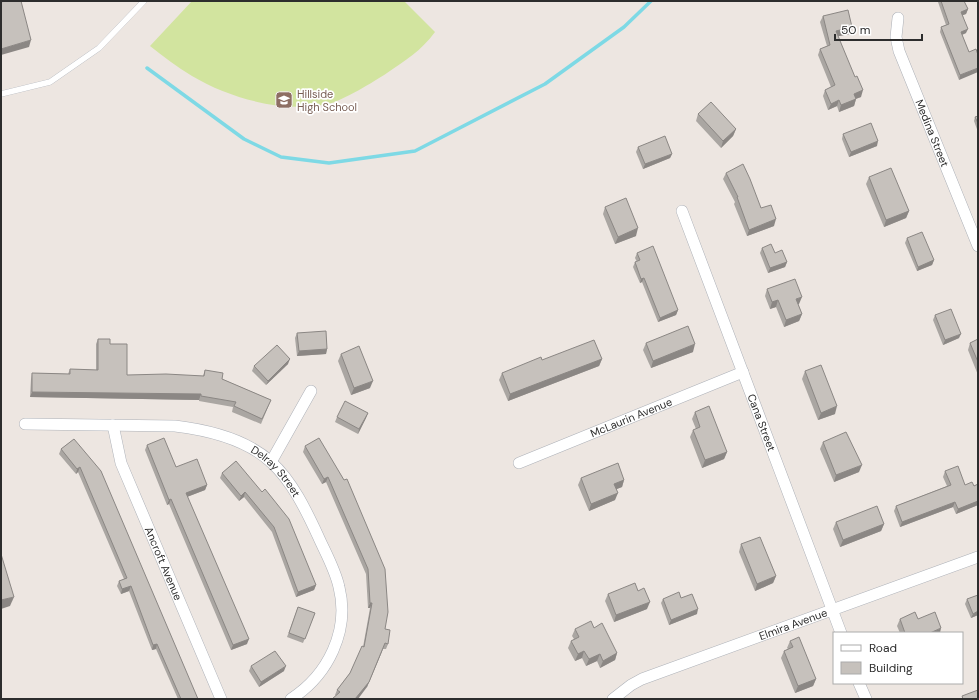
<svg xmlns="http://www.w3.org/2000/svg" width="979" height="700" viewBox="0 0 979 700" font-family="'DM Sans',sans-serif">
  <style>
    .pitch { fill: #d2e49f }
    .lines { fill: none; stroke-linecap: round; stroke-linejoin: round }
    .stream { stroke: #7ed9e5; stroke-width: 3.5 }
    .lane-casing { stroke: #adb1b8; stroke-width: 6 }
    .street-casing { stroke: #adb1b8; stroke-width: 12 }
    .lane { stroke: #fff; stroke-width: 5.5 }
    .street { stroke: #fff; stroke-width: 11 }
    .wall { fill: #aaa6a2 }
    .shaded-wall { fill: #8b8784 }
    .building { fill: #c6c1bc; stroke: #8b8784 }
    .labels { text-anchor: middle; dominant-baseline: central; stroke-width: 3.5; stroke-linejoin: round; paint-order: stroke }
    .education-label { font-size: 11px; fill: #785e54; stroke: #fff; text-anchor: start }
    .street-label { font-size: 11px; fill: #2d2d2d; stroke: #fff }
  </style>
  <rect width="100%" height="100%" fill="#ede6e1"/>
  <!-- pitch -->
  <path class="pitch" d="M192,1h212l31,31c-14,19 -29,28 -48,41 -12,8 -45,28 -59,31 -45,9 -97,-5 -136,-28 -15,-9 -29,-20 -42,-30z"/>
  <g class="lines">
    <!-- stream -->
    <path class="stream" d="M147,68l97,71 37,18 48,6 86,-12 130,-67 79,-57 27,-26"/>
    <defs>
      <path id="lane" d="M1,94l49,-12 49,-34 45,-47"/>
      <g id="street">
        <path id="s1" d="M898,18l-2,19 3,14 79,195"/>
        <path id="s2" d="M682,211l159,422"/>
        <path id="s3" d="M25,424l150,2c33,4 71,13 96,36 21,19 35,48 47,74 7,16 17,33 21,51 11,44 -11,88 -48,112"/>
        <path id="s4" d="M113,425l8,38 100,236"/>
        <path d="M271,462l40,-71"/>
        <path id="s5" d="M519,463l224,-91"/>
        <path d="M859,683l7,16"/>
        <path id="s6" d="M613,699l18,-14 11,-6 336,-122"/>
      </g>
    </defs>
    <!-- lane casing -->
    <use href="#lane" class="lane-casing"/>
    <!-- street casing -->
    <use href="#street" class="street-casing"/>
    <!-- lane -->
    <use href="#lane" class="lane"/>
    <!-- street -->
    <use href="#street" class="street"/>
  </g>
  <!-- wall -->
  <g class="wall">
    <path d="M939,1h25l4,8 -2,5 -3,1 3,18 -4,2 7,17 -10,28 -19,-48 1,-5 5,-2 -8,-23z"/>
    <path d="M823,16l27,18 -12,2 23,61 -5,2 -2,7 -15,6 -2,-6 -9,4 -5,-14 2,-6 6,-3 -13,-32 2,-6 7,-3 -7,-24z"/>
    <path d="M698,114l38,15 -3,7 -12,12 -25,-27z"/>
    <path d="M978,116v16l-4,-11 1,-4z"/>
    <path d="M843,134l34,12 -28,11 -7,-18z"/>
    <path d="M638,147l34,7 -2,4 -27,11 -7,-17z"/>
    <path d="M726,173l35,35 13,18 -27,10 -13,-32 1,-2 -12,-23z"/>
    <path d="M869,177l40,34 -3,7 -22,9 -18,-43z"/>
    <path d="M605,207l31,29 -21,8 -12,-30z"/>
    <path d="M907,238l27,22 -2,5 -15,6 -12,-28z"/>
    <path d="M762,248l13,5 12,9 -2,5 -17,6 -8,-20z"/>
    <path d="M637,253l41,57 -2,5 -18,7 -16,-40 -2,1 -7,-16 2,-5h2l-2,-4z"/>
    <path d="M767,289l32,15h-1l4,10 -3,7 -15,6 -8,-20 -6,2 -5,-13z"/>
    <path d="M935,315l24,23 -16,7 -10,-25z"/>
    <path d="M297,333l30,16 -1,5 -29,2 -2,-18z"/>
    <path d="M98,339l12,5 17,31 76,1 2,-6 17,9 49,21 -10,24 -29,-12 1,-5 -34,-6v-1l-169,-3 1,-18 1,-6 36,1 2,-5 26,1v-26z"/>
    <path d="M978,339v36l-10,-25 2,-7z"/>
    <path d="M646,343l47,9 -42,16 -8,-18z"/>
    <path d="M341,354l29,34 -19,7 -13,-34z"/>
    <path d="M602,359l-3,7 -91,35 -9,-21 3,-7 40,-13z"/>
    <path d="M288,364l-22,21 -14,-14 2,-5z"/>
    <path d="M805,371l30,43 -17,6 -16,-41z"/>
    <path d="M695,412l32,40 -3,7 -22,9 -12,-31 3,-7 3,-1 -4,-10z"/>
    <path d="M368,413l-2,5 -8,16 -23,-12 2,-5z"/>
    <path d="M74,439l124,260h-20l-22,-50 -4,1 -23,-59 -8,3 -4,-8 2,-5 5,-2 -46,-107 -2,2 -17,-20 2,-5z"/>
    <path d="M823,442l36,30 -25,10 -14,-33z"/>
    <path d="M147,445l29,22 31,18 -2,5 -18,7 60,147 -16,6 -62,-146 -2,1 -22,-55z"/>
    <path d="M305,446l39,34 41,149 3,15 -2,5h-3l-16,38 -31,9 -1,-1 2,-5 13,-17 13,-26 7,-39h-2l-2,-34 -40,-92 -4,2 -19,-32z"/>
    <path d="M236,461l80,124 -2,5 -18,7 -24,-65 -28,-35 -5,4 -19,-23 2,-5z"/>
    <path d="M945,471l20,14 9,1 4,-2v21l-22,9 -3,-7 -53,20 -6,-16 2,-5 51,-20 -4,-9z"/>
    <path d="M581,478l43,2 -2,7 -6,2 -1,11 -26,11 -11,-26z"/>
    <path d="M836,522l48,2 -3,7 -41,16 -7,-18z"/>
    <path d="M741,544l35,32 -3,7 -18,8 -16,-39z"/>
    <path d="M638,591l9,18 -33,13 -9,-21 3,-7z"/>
    <path d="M681,598l16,16 -28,11 -8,-22 2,-4z"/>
    <path d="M967,599l11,16 -7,3 -6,-14z"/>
    <path d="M298,607l17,6 -12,30 -16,-6z"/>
    <path d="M900,619h18l22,14h-40l-3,-7z"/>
    <path d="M594,628l23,25 -2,7 -15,8 -3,-7 -11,5 -4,-8 -7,3 -7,-13 3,-7 3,-2 -2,-3 3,-7z"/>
    <path d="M790,641l26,38 -3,7 -18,7 -14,-35 3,-7 4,-2 -1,-1z"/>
    <path d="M251,666l33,5 -25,16 -10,-16z"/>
  </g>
  <!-- shaded-wall -->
  <g class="shaded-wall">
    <path d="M968,9l-2,5 -6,2 1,-4z"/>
    <path d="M852,27l-2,7 -16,3 2,-6z"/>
    <path d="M968,29l-2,4 -7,3 2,-4z"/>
    <path d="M31,40l-2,7 -28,8v-6z"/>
    <path d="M978,68v4l-19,8 1,-5z"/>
    <path d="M863,90l-2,7 -9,3 2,-6z"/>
    <path d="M856,99l-2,7 -15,6 2,-7z"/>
    <path d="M839,100l-2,6 -9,4 3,-6z"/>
    <path d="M736,129l-3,7 -12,12 2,-7z"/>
    <path d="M878,141l-1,5 -28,11 2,-5z"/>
    <path d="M672,154l-2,4 -27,11 2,-5z"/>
    <path d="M909,211l-3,7 -22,9 2,-7z"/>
    <path d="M776,219l-2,7 -27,10 2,-6z"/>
    <path d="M638,228l-2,8 -21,8 3,-7z"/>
    <path d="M934,260l-2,5 -15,6 1,-4z"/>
    <path d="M787,262l-2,5 -17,6 2,-5z"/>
    <path d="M644,278l-2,4 -2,1 1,-4z"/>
    <path d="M802,297l-3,7 -5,2 2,-7z"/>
    <path d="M778,300l-2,7 -6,2 2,-7z"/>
    <path d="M678,310l-2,5 -18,7 2,-4z"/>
    <path d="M802,314l-3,7 -15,6 2,-7z"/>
    <path d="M961,334l-2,4 -16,7 2,-5z"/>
    <path d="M695,344l-2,8 -42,16 2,-7z"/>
    <path d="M327,349l-1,5 -29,2 2,-5z"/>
    <path d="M290,359l-2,5 -22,21 2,-4z"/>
    <path d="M602,359l-3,7 -91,35 2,-7z"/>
    <path d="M373,381l-3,7 -19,7 3,-7z"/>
    <path d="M32,392l169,2 -2,6 -169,-3z"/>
    <path d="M837,406l-2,8 -17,6 3,-7z"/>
    <path d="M368,413l-2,5 -8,16 1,-5z"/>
    <path d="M727,452l-3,7 -22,9 3,-8z"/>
    <path d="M862,465l-3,7 -25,10 2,-7z"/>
    <path d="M80,467l-2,5 -2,2 1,-5z"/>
    <path d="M328,477l-2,5 -4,2 2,-5z"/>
    <path d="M624,480l-2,7 -10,4 2,-7z"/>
    <path d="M207,485l-2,5 -21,8 2,-5z"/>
    <path d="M245,492l-1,5 -5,4 2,-5z"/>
    <path d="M618,493l-3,7 -26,11 2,-7z"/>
    <path d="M171,499l-2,5 -2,1 2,-5z"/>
    <path d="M978,501v4l-22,9 2,-5z"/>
    <path d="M955,502l-2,5 -53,20 2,-5z"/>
    <path d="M884,524l-3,7 -41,16 3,-7z"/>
    <path d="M776,576l-3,7 -18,8 2,-7z"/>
    <path d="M316,585l-2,5 -18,7 2,-5z"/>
    <path d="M131,586l-2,5 -8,3 1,-5z"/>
    <path d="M14,597l-4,9 -9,3v-9z"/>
    <path d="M650,602l-3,7 -33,13 2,-7z"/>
    <path d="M370,603h2l-2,5h-2z"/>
    <path d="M698,609l-1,5 -28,11 2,-5z"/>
    <path d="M978,611v4l-7,3 2,-4z"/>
    <path d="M941,628l-1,5h-10z"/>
    <path d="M249,639l-2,5 -16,6 2,-5z"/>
    <path d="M157,644l-1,5 -4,1 1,-5z"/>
    <path d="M383,649l-16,38 -9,12h-3z"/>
    <path d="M584,651l-2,7 -7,3 3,-7z"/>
    <path d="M617,653l-2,7 -15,8 3,-7z"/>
    <path d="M600,654l-3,7 -11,5 3,-7z"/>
    <path d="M286,666l-2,5 -25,16 2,-5z"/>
    <path d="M816,679l-3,7 -18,7 3,-7z"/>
  </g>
  <!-- building -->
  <g class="building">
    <path d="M5,1h16l10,39 -30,9v-47z"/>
    <path d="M941,1h23l4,8 -7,3 7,17 -7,3 8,20 7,-3 2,6v13l-18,7 -19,-48 8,-3z"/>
    <path d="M848,10l4,17 -16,4 19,46 2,-1 6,14 -9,4 2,5 -15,6 -2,-5 -8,4 -6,-14 10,-5 -15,-36 10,-4 -7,-29z"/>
    <path d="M711,102l25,27 -13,12 -25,-27z"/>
    <path d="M978,116v7l-3,-6z"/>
    <path d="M871,123l7,18 -27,11 -8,-18z"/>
    <path d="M665,136l7,18 -27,10 -7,-17z"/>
    <path d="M743,164l7,15 11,29 10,-3 5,14 -27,11 -12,-33h1l-12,-24z"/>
    <path d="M891,168l18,43 -23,9 -17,-43z"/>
    <path d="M626,198l12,30 -20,9 -13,-30z"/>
    <path d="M922,232l12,28 -16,7 -11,-29z"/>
    <path d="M771,244l4,9 7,-3 5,12 -17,6 -8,-20z"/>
    <path d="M653,246l25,64 -18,8 -16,-40 -3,1 -6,-17 5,-2 -3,-7z"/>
    <path d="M795,279l7,18 -6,2 6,15 -16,6 -8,-20 -6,2 -5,-13z"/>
    <path d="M951,309l10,25 -16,6 -10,-25z"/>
    <path d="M688,326l7,18 -42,17 -7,-18z"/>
    <path d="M326,331l1,18 -28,2 -2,-18z"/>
    <path d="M98,339h12v5h17v31l39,-1 38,2 1,-6 18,3 -1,6 49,21 -9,19 -28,-13 2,-4 -35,-6v-2l-169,-2v-19l38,1v-5l28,1z"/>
    <path d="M978,339v23l-8,-19z"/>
    <path d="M594,340l8,19 -92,35 -8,-21 39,-16 1,3z"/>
    <path d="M277,345l13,14 -22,22 -14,-15z"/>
    <path d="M359,346l14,35 -19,7 -13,-34z"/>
    <path d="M821,365l16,41 -16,7 -16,-42z"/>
    <path d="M345,401l23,12 -9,16 -22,-12z"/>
    <path d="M709,406l18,46 -22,8 -12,-30 7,-3 -5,-15z"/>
    <path d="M846,432l16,33 -26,10 -13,-33z"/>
    <path d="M164,438l12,29 21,-8 10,26 -21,8 63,146 -16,6 -62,-146 -2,1 -22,-55z"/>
    <path d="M319,438l25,42 3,-1 38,90 3,43 -3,17 5,1 -2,14 -3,-1 -16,39 -14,17h-23l8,-7 -3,-2 13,-17 12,-27 2,1 8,-44h-2l-2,-34 -40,-92 -4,2 -19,-33z"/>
    <path d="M74,439l27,32 97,228h-17l-24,-55 -4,1 -22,-59 -9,3 -3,-8 8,-3 -47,-111 -3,2 -16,-20z"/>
    <path d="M236,461l26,31 3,-3 24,30 27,66 -18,7 -24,-65 -29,-35 -4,4 -19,-23z"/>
    <path d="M618,463l6,17 -10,4 4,9 -27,11 -10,-26z"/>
    <path d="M958,466l7,19 7,-3 2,4 4,-2v17l-20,8 -3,-7 -53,20 -6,-16 55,-21 -6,-14z"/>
    <path d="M877,506l7,18 -41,16 -7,-18z"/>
    <path d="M760,537l16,39 -19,8 -16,-40z"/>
    <path d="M1,554l13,43 -13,3z"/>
    <path d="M635,583l3,8 6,-3 6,14 -34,13 -8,-21z"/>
    <path d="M679,592l2,6 11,-4 6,15 -27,11 -8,-21z"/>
    <path d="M978,595v16l-5,3 -6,-15z"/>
    <path d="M298,607l17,6 -10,26 -16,-6z"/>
    <path d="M915,612l3,7 17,-7 6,16 -11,5h-25l-5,-14z"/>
    <path d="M591,621l3,7 8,-5 15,30 -14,8 -3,-7 -11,5 -5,-8 -6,3 -7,-13 8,-4 -4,-8z"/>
    <path d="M799,637l17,42 -18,7 -14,-35 9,-4 -3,-6z"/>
    <path d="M275,651l11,15 -25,16 -10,-16z"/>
    <path d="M978,690v9h-15l-1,-3z"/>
  </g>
  <!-- icons -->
  <defs>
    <symbol id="school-square" viewBox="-11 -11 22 22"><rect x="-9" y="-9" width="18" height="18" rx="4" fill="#8d6e63" stroke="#fff"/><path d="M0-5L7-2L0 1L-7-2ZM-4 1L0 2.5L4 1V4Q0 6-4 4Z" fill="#fff"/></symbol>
  </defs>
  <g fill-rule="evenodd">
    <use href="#school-square" x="274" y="90" width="20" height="20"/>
  </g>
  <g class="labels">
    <!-- education labels -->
    <g class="education-label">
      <text x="297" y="94">Hillside<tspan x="297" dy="13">High School</tspan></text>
    </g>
    <!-- street labels -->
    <g class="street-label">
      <text stroke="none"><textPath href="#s1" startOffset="122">Medina Street</textPath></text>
      <text stroke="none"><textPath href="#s5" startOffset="121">McLaurin Avenue</textPath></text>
      <text stroke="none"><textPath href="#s2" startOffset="226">Cana Street</textPath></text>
      <text stroke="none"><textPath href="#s3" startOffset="264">Delray Street</textPath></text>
      <text stroke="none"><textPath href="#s4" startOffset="148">Ancroft Avenue</textPath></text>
      <text stroke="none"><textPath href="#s6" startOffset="196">Elmira Avenue</textPath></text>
    </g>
  </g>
  <!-- border -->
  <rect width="979" height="700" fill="none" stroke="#2d2d2d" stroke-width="4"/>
  <!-- legend -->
  <rect x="833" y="632" width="130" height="52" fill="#ffffff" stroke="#ababab"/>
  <rect x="841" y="645" width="20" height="6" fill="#ffffff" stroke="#ababab"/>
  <text x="869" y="652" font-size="12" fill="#2d2d2d">Road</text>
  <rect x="841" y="662" width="20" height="12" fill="#c6c1bc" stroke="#ababab"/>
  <text x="869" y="672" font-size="12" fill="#2d2d2d">Building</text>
  <!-- scale -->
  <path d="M835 34v6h87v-6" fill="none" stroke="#2d2d2d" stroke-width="2"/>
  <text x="841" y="34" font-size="12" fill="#2d2d2d" stroke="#ffffff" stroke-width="3" paint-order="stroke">50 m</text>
</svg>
